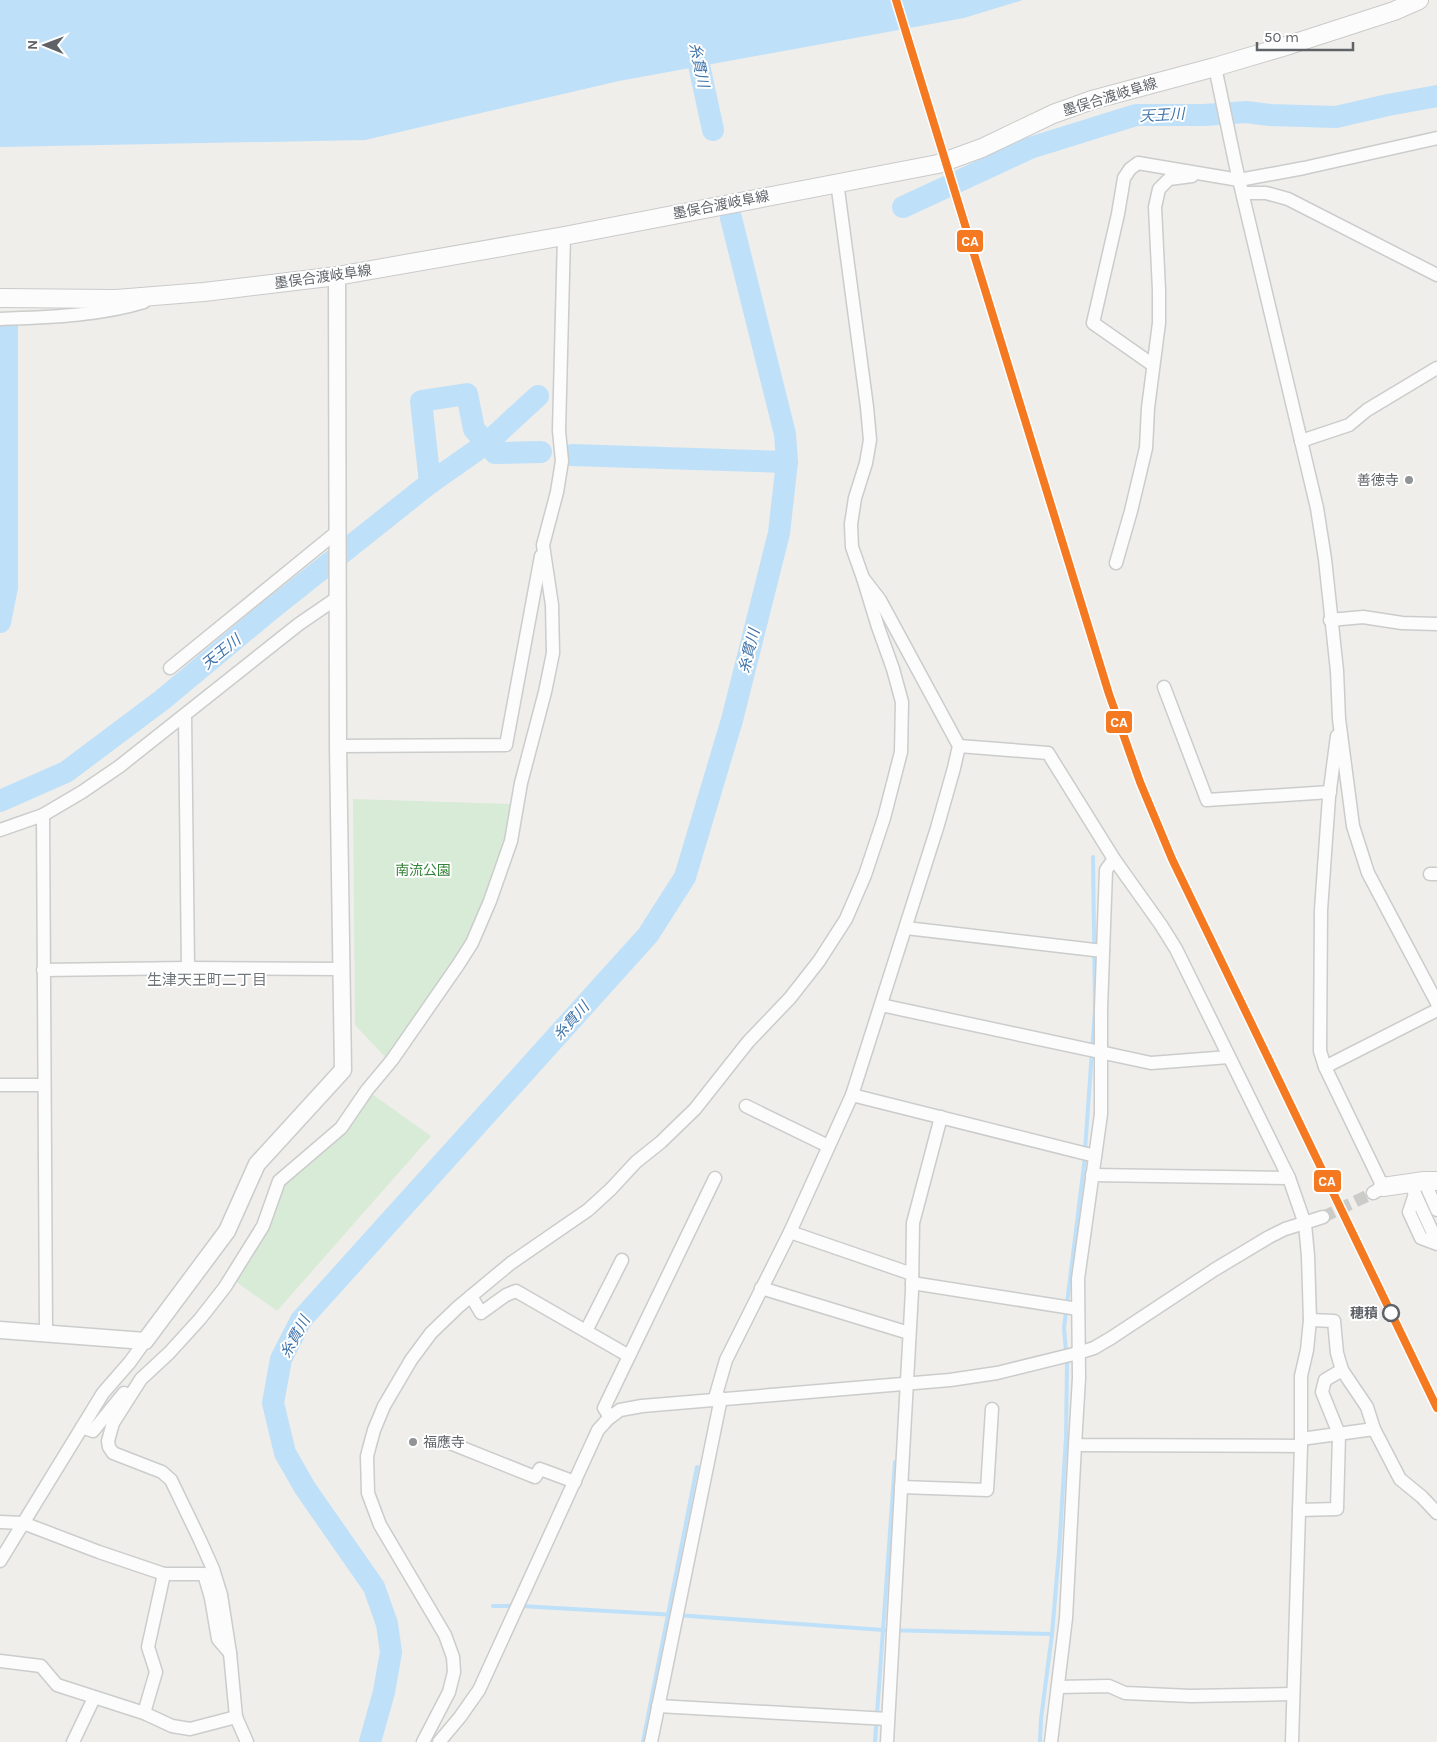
<svg xmlns="http://www.w3.org/2000/svg" width="1437" height="1742" viewBox="0 0 1437 1742" font-family="Karla,'Noto Sans JP',sans-serif">
  <style>
    .green { fill: #d8ebd6 }
    .water { fill: #bfe0f9 }
    .lines { fill: none; stroke-linecap: round; stroke-linejoin: round }
    .stream { stroke: #bfe0f9; stroke-width: 4 }
    .river { stroke: #bfe0f9; stroke-width: 22 }
    .minor-tunnel { stroke: #cbcbca; stroke-width: 12; stroke-dasharray: 12 6; stroke-linecap: butt }
    .minor-casing { stroke: #cbcccc; stroke-width: 15 }
    .tertiary-casing { stroke: #cbcccc; stroke-width: 19 }
    .secondary-casing { stroke: #cacacb; stroke-width: 20 }
    .minor { stroke: #fdfcfc; stroke-width: 12 }
    .tertiary { stroke: #fdfcfc; stroke-width: 16 }
    .secondary { stroke: #fdfcfc; stroke-width: 18 }
    .rail-1-casing { stroke: #fff; stroke-width: 11 }
    .rail-1 { stroke: #f47921; stroke-width: 8 }
    .poi-dot { fill: #919496; stroke: #fff; stroke-width: 2 }
    .stop-dot { fill: #fff; stroke: #5f6368; stroke-width: 2.5 }
    .labels { text-anchor: middle; dominant-baseline: central; stroke-width: 4; stroke-linejoin: round; paint-order: stroke }
    .street-label { font-size: 14px; fill: #5f6368; stroke: #fff }
    .poi-label { font-size: 14px; fill: #5f6368; stroke: #fff; text-anchor: end }
    .park-label { font-size: 14px; fill: #348238; stroke: #fff }
    .stop-label { font-size: 14px; font-weight: bold; fill: #5f6368; stroke: #fff; text-anchor: end }
    .water-label { font-size: 15px; font-style: italic; fill: #4174aa; stroke: #fff }
    .neighbourhood-label { font-size: 15px; fill: #70757a; stroke: #fff }
    .line-badge { stroke: #fff; stroke-width: 2 }
    .badge-label { font-size: 14px; text-anchor: middle; font-weight: bold; fill: #fff }
  </style>
  <rect width="100%" height="100%" fill="#efeeea"/>
  <!-- green -->
  <g class="green">
    <path d="M353,799l159,5 -6,42 -37,91 -33,56 -49,66 -32,-34z"/>
    <path d="M372,1094l59,42 -154,175 -42,-30 16,-21 16,-31 12,-40 68,-61z"/>
  </g>
  <!-- water -->
  <path class="water" d="M0,0h1023l-59,18 -345,63 -254,59 -365,7z"/>
  <g class="lines">
    <!-- stream -->
    <g class="stream">
      <path d="M1085,1150l10,-141 -2,-152"/>
      <path d="M493,1606h21"/>
      <path d="M521,1606l155,9 207,15 169,4"/>
      <path d="M643,1742l54,-275"/>
      <path d="M875,1742l20,-280"/>
      <path d="M1040,1742l1,-23 11,-85 7,-82 7,-114 1,-75 -3,-35 21,-171"/>
    </g>
    <!-- river -->
    <g class="river">
      <path d="M685,0l28,130"/>
      <path d="M903,207l127,-59 106,-33h68l42,-3 24,3 66,2 52,-12 49,-9"/>
      <path d="M572,455l215,7"/>
      <path d="M430,483l-9,-82 46,-7 7,35 21,24 46,-1"/>
      <path d="M0,622l7,-35v-261"/>
      <path d="M0,801l66,-29 96,-72 107,-89 161,-128 57,-40 51,-47"/>
      <path d="M370,1742l14,-50 7,-40 -4,-28 -13,-37 -69,-99 -20,-35 -12,-50 8,-44 20,-39 347,-385 37,-58 47,-157 47,-187 8,-71 -2,-28 -54,-216"/>
    </g>
    <!-- minor-tunnel -->
    <path class="minor-tunnel" d="M1323,1217l50,-24"/>
    <defs>
      <g id="minor">
        <path d="M1215,67l21,100 81,341 8,51 12,112 2,48 14,107 15,47 69,130"/>
        <path d="M1243,193h23l22,6 149,76"/>
        <path d="M0,319c48,-2 98,-3 144,-17"/>
        <path d="M1153,365l-60,-42 25,-109 6,-36 6,-9 8,-6 101,17 65,-12 133,-30"/>
        <path d="M1301,441l48,-16 18,-15 70,-42"/>
        <path d="M1116,563l15,-52 15,-63 2,-40 11,-85v-33l-4,-83 4,-18 10,-10 23,-3"/>
        <path d="M1330,620l33,-3 39,6 35,1"/>
        <path d="M170,668l168,-137"/>
        <path d="M1164,687l43,113 123,-8"/>
        <path d="M185,715l3,253"/>
        <path d="M338,746l168,-1 35,-189"/>
        <path d="M959,746l89,7 66,106 47,66 15,24 113,229"/>
        <path d="M43,815l3,518"/>
        <path d="M0,830l43,-15 39,-23 38,-26 179,-142 38,-26"/>
        <path d="M1114,859l-8,11 -5,139v105l-23,165 1,99 -4,67 226,1"/>
        <path d="M1430,874h7"/>
        <path d="M906,928l197,23"/>
        <path d="M43,970l145,-2 153,1"/>
        <path d="M881,1005l270,58 78,-6"/>
        <path d="M1325,1067l-5,-16 1,-141 8,-113 8,-61"/>
        <path d="M0,1085h44"/>
        <path d="M852,1095l243,61"/>
        <path d="M746,1106l82,40"/>
        <path d="M1092,1175l197,3 16,46 3,32 2,64 -3,30 -6,26v70l-9,296"/>
        <path d="M1424,1181l13,29"/>
        <path d="M1410,1183l27,59"/>
        <path d="M1373,1193l10,-6 -58,-120 112,-57"/>
        <path d="M1415,1194l-6,18 12,26 16,6"/>
        <path d="M790,1232l122,42"/>
        <path d="M912,1283l166,26"/>
        <path d="M761,1288l148,45"/>
        <path d="M471,1296l10,17 25,-18 10,-4 113,65"/>
        <path d="M1310,1320l24,1 3,32 5,17 25,37 7,22 26,50 22,18 15,16"/>
        <path d="M586,1331l36,-71"/>
        <path d="M715,1398l11,-38 64,-128 62,-137 85,-267 17,-60 5,-22 -79,-146 -17,-22 -11,-31 -1,-23 4,-26 11,-35 4,-23 -3,-33 -30,-225"/>
        <path d="M610,1417l-6,-9 111,-230"/>
        <path d="M82,1427l11,4 31,-38"/>
        <path d="M1301,1439l73,-10"/>
        <path d="M450,1443l85,34 5,-8 35,13"/>
        <path d="M901,1487l86,3 5,-81"/>
        <path d="M1299,1510l38,-1 2,-75 -17,-42 3,-12 17,-10"/>
        <path d="M0,1522l23,1 76,29 65,22h40l7,24 7,41 12,14"/>
        <path d="M0,1561l103,-168 27,-31 15,-21"/>
        <path d="M0,1661l41,5 16,19 87,28 28,13 18,3 46,-12"/>
        <path d="M1058,1687l51,-1 16,7 66,3 102,-2"/>
        <path d="M658,1706l230,13"/>
        <path d="M144,1713l12,-41 -8,-25 16,-73"/>
        <path d="M73,1742l21,-44"/>
        <path d="M247,1742l-11,-25 -6,-64 -9,-58 -8,-26 -13,-29 -29,-60 -9,-8 -49,-19 -4,-6 -1,-6 5,-18 28,-44 28,-26 31,-34 25,-32 38,-61 16,-45 62,-53 26,-38 25,-30 66,-95 14,-22 18,-42 21,-60 10,-58 24,-91 8,-39 -1,-48 -9,-60 14,-53 5,-31 -3,-30 5,-195"/>
        <path d="M423,1742l26,-50 5,-20 -1,-15 -8,-22 -65,-110 -12,-32 -1,-37 7,-26 10,-24 27,-46 20,-27 27,-26 53,-44 77,-53 23,-21 25,-27 25,-20 34,-33 53,-67 42,-44 29,-37 27,-42 19,-44 19,-57 17,-66 1,-50 -9,-33 -15,-42 -15,-49"/>
        <path d="M439,1742l21,-25 19,-27 119,-260 10,-11 12,-9 22,-4 308,-26 47,-7 81,-20 16,-5 17,-10 103,-68 55,-33 16,-8 38,-12"/>
        <path d="M651,1742l70,-344"/>
        <path d="M887,1742l25,-451 1,-68 28,-106"/>
        <path d="M1051,1742l15,-124 9,-173"/>
      </g>
      <path id="tertiary" d="M0,1330l145,11 82,-110 30,-67 86,-94 -5,-324 -1,-470"/>
      <g id="secondary">
        <path d="M0,298l116,1 88,-7 133,-16 227,-40 374,-72 44,-16 71,-34 39,-14 123,-33 71,-21 108,-35 25,-11"/>
        <path d="M1383,1187l41,-6h13"/>
      </g>
    </defs>
    <!-- minor casing -->
    <use href="#minor" class="minor-casing"/>
    <!-- tertiary casing -->
    <use href="#tertiary" class="tertiary-casing"/>
    <!-- secondary casing -->
    <use href="#secondary" class="secondary-casing"/>
    <!-- minor -->
    <use href="#minor" class="minor"/>
    <!-- tertiary -->
    <use href="#tertiary" class="tertiary"/>
    <!-- secondary -->
    <use href="#secondary" class="secondary"/>
    <defs>
      <path id="rail-1" d="M896,0l213,694 31,88 32,77 265,549"/>
    </defs>
    <!-- rail-1 casing -->
    <use href="#rail-1" class="rail-1-casing"/>
    <!-- rail-1 -->
    <use href="#rail-1" class="rail-1"/>
  </g>
  <!-- markers -->
  <g class="poi-dot">
    <circle cx="1409" cy="480" r="5"/>
    <circle cx="413" cy="1442" r="5"/>
  </g>
  <circle class="stop-dot" cx="1391" cy="1313" r="8"/>
  <g class="labels">
    <!-- street labels -->
    <g class="street-label">
      <text transform="translate(1110 97) rotate(-17)">墨俣合渡岐阜線</text>
      <text transform="translate(721 205) rotate(-11)">墨俣合渡岐阜線</text>
      <text transform="translate(323 277) rotate(-8)">墨俣合渡岐阜線</text>
    </g>
    <!-- poi labels -->
    <g class="poi-label">
      <text x="1399" y="480">善徳寺</text>
      <text x="423" y="1442" text-anchor="start">福應寺</text>
    </g>
    <!-- park labels -->
    <g class="park-label">
      <text x="423" y="870">南流公園</text>
    </g>
    <!-- stop labels -->
    <g class="stop-label">
      <text x="1378" y="1313">穂積</text>
    </g>
    <!-- water labels -->
    <g class="water-label">
      <text transform="translate(699 65) rotate(78)">糸貫川</text>
      <text transform="translate(1162 115) rotate(-3)">天王川</text>
      <text transform="translate(749 651) rotate(-76)">糸貫川</text>
      <text transform="translate(221 652) rotate(-39)">天王川</text>
      <text transform="translate(571 1021) rotate(-48)">糸貫川</text>
      <text transform="translate(295 1337) rotate(-61)">糸貫川</text>
    </g>
    <!-- neighbourhood labels -->
    <g class="neighbourhood-label">
      <text x="207" y="980">生津天王町二丁目</text>
    </g>
  </g>
  <g class="line-badge">
    <rect x="956" y="229" width="28" height="24" rx="5" fill="#f47921"/>
    <rect x="1105" y="710" width="28" height="24" rx="5" fill="#f47921"/>
    <rect x="1313" y="1169" width="29" height="24" rx="5" fill="#f47921"/>
  </g>
  <g class="badge-label">
    <text x="970" y="246">CA</text>
    <text x="1119" y="727">CA</text>
    <text x="1327" y="1186">CA</text>
  </g>
  <!-- north arrow -->
  <g transform="translate(45 45) rotate(271)" stroke="#ffffff" stroke-width="4" paint-order="stroke">
  <path d="M0-4L9 19L0 12L-9 19Z" fill="#5f6368"/>
  <text y="-8" font-size="14" font-weight="bold" text-anchor="middle" fill="#5f6368">N</text>
  </g>
  <!-- scale -->
  <path d="M1257 42v8h96v-8" fill="none" stroke="#5f6368" stroke-width="2.5"/>
  <text x="1264" y="42" font-size="15" fill="#5f6368" stroke="#ffffff" stroke-width="4" paint-order="stroke">50 m</text>
</svg>
